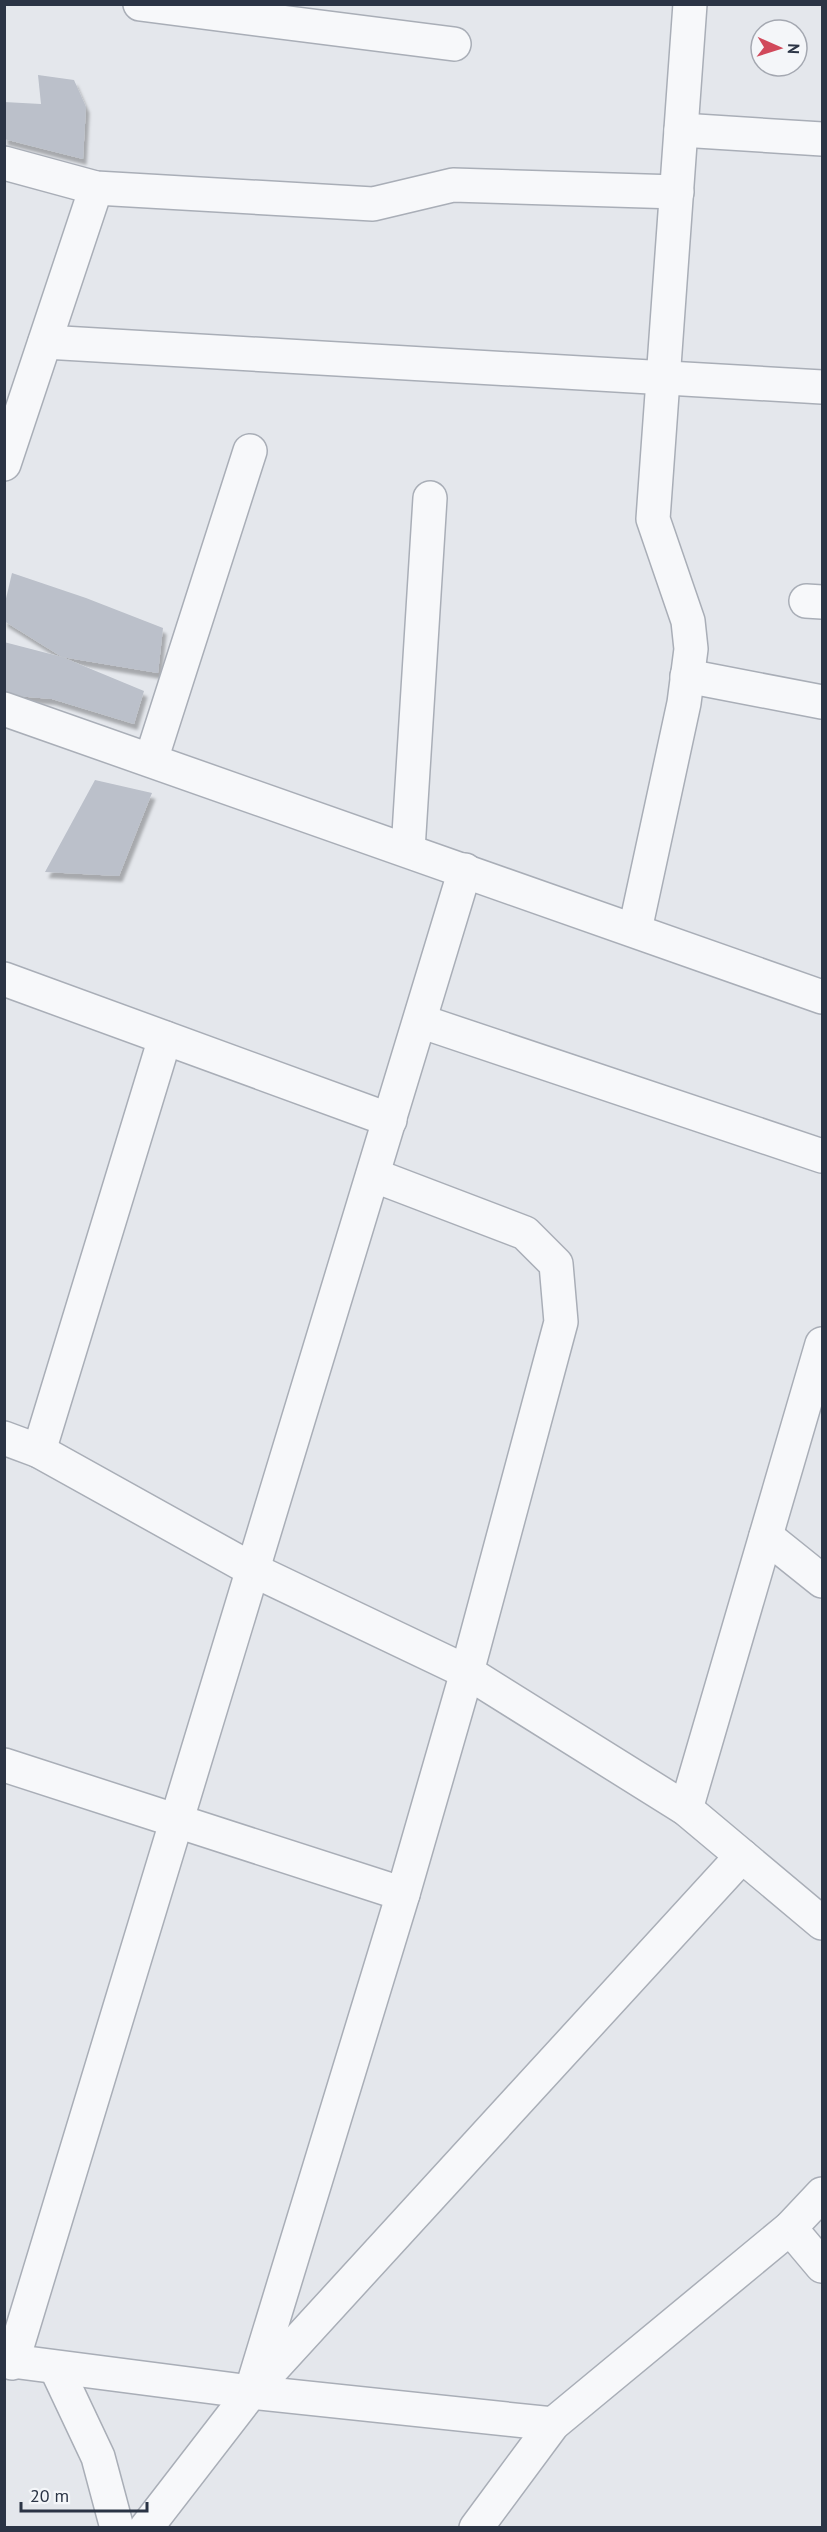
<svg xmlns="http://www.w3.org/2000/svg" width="827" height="2532" viewBox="0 0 827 2532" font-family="'PT Sans',sans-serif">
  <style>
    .building { fill: #bbc0ca; filter: url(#shadow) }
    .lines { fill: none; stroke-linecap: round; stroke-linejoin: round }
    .street-casing { stroke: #a9aeb7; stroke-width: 36 }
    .street { stroke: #f7f8fa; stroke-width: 33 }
  </style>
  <defs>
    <filter id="shadow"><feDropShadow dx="3.5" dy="6" stdDeviation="1.5" flood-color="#0004"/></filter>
  </defs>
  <rect width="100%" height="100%" fill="#e4e7ec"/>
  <!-- building -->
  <g class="building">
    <path d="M38,75l36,5 12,27 -3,52 -79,-20v-37l37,2z"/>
    <path d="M12,573l74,25 77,30 -5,45 -96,-16 -58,-36v-14z"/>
    <path d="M4,642l58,15 82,34 -10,33 -82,-25 -48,-4z"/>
    <path d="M95,780l57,13 -33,83 -74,-4z"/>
  </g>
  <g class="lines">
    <defs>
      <g id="street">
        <path d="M140,4l314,40"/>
        <path d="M681,130l141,9"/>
        <path d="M4,163l92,25 277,16 80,-19 224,7"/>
        <path d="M45,342l777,45"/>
        <path d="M4,464l92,-276"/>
        <path d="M806,601l16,1"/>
        <path d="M687,676l135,26"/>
        <path d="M4,709l818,288"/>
        <path d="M151,760l99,-309"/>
        <path d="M408,850l22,-352"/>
        <path d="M635,930l49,-227 7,-54 -3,-28 -35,-102 37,-515"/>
        <path d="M4,979l386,141"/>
        <path d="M420,1021l402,135"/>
        <path d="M4,1438l35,13 214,119 214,102 219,137 136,114"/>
        <path d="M39,1451l126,-413"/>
        <path d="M766,1536l56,45"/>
        <path d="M4,1765l399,129"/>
        <path d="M686,1809l136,-465"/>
        <path d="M790,2228l32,38"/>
        <path d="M4,2360l247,32 302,32"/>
        <path d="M12,2363l453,-1493"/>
        <path d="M56,2368l42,89 19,71"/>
        <path d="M251,2392l152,-498 64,-222 94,-350 -5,-58 -31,-31 -152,-58"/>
        <path d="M146,2528l105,-136 491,-536"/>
        <path d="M476,2528l77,-104 237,-196 32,-34"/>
      </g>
    </defs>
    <!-- street casing -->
    <use href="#street" class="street-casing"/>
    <!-- street -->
    <use href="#street" class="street"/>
  </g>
  <!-- border -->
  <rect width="827" height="2532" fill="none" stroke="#2b3445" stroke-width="12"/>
  <!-- north arrow -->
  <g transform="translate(779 48) rotate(93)"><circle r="28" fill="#f4f6f9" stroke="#a4a8b1" stroke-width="1.5"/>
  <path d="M0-4.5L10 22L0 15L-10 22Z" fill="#d1495b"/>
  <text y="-9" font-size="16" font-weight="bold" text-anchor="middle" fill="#2b3445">N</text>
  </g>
  <!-- scale -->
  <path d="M21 2502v9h126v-9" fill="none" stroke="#2b3445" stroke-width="3"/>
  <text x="30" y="2502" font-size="18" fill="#2b3445" stroke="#f4f6f9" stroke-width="4.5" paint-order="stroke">20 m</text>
</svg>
